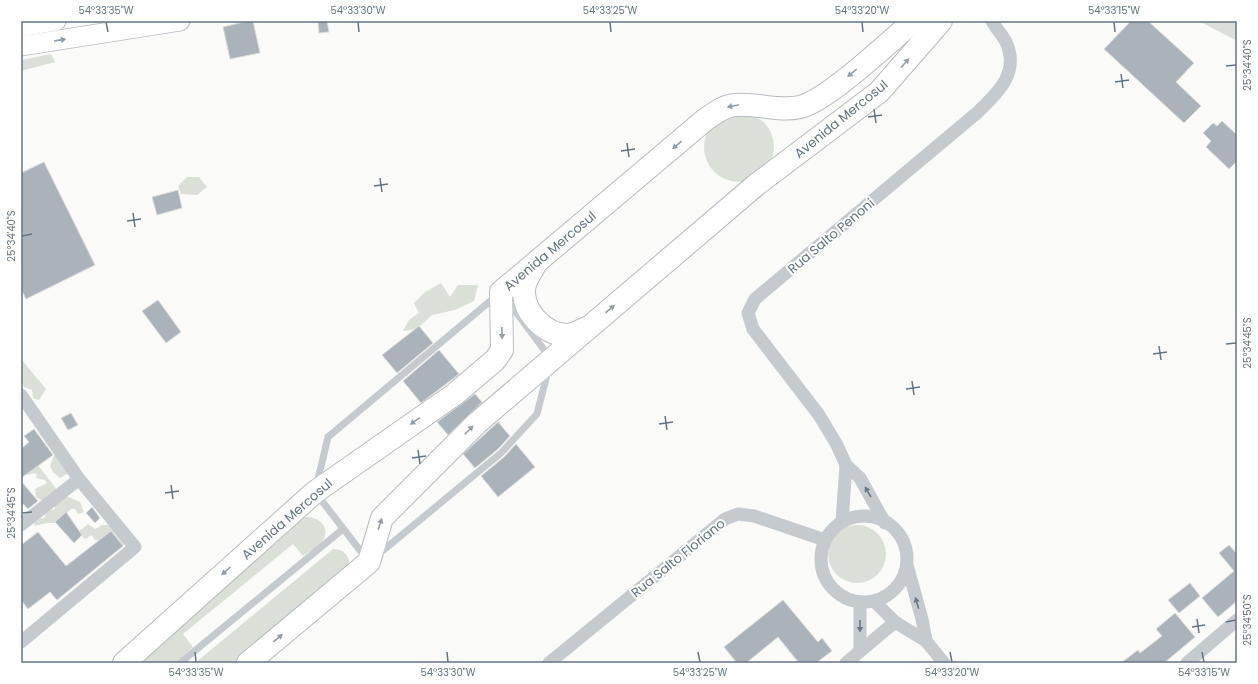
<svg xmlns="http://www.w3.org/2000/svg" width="1258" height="684" viewBox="0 0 1258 684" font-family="Poppins,sans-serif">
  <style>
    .green { fill: #dae0d7 }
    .building { fill: #aab3ba; stroke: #dcdcda }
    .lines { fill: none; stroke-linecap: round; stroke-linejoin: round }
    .secondary-casing { stroke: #b8bdc2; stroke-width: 21 }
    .highway-casing { stroke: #b8bcc0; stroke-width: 24 }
    .lane { stroke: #c5cace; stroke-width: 7 }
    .street { stroke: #c5cace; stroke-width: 13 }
    .secondary { stroke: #fff; stroke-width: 19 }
    .highway { stroke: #fff; stroke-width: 22 }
    .oneway { fill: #929ea9 }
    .oneway2 { fill: #697988 }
    .ticks { fill: none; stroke: #647584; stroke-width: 1.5 }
    .labels { text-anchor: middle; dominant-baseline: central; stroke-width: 4; stroke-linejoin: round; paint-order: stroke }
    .street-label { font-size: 13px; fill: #647584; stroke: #fff }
    .neatline { fill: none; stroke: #647584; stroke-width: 1.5 }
    .ticks-label { font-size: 10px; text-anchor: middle; fill: #647584 }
  </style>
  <rect width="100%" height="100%" fill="#fafaf8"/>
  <!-- green -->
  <g class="green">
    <path d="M1199,21h38v20z"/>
    <path d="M51,54l4,8 -34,9v-11z"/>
    <circle cx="739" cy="147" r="35"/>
    <path d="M187,177h12l8,10 -10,8 -16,-1 -3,-8z"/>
    <path d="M441,283l9,14 8,-12h20l-4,16 -19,9 -23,5 -15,14 -14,2 6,-11 10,-7 -5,-10 11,-11z"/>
    <path d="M21,359l25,30 -7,11 -6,-2 -1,-8 -8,-3 -3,-6z"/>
    <path d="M54,455l6,2 9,16 -9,5 -7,-6 -3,-6z"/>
    <path d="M38,465l19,25 -13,12 -8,-5 -1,-8 12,-6 -2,-3 -9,-2 1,-4 -3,-1 -6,2 -4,-4z"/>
    <path d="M64,495l16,7 4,10 -6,2 -3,-5h-4l-14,14h-10l-13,3 1,-7 9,-1 3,-7 8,-2v-6z"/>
    <path d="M306,517c12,-1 25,10 17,23 -4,6 -14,12 -20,16l-10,-12 -110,90 10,13 -18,16h-46l172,-144z"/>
    <path d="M88,524l7,5 7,-4h12l11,16 -1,4 -29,-5 -3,-5 -7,4 -7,-7z"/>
    <circle cx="857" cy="554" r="29"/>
    <path d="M333,549c12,0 19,9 15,20l-114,94h-39z"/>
  </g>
  <!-- building -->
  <g class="building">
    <path d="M248,21h5l7,32 -30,6 -7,-32z"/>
    <path d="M318,21h9l2,11 -10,1z"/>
    <path d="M1131,21h17l46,42 -18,19 25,24 -17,17 -80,-74z"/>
    <path d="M1222,121l15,14v26l-8,8 -23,-22 5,-6 -8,-8 10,-10 4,3z"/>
    <path d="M44,162l51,103 -69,34 -5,-10v-116z"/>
    <path d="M178,190l4,18 -25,7 -5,-18z"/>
    <path d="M158,300l23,32 -15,11 -24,-32z"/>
    <path d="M419,326l14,17 -36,30 -15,-18z"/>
    <path d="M439,350l20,24 -38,29 -18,-22z"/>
    <path d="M475,394l7,8 -34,33 -11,-13z"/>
    <path d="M71,413l7,12 -10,5 -7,-12z"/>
    <path d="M498,422l12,14 -12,13 -23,19 -12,-14z"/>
    <path d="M34,429l19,26 -32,23v-29l8,-7 -5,-6z"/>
    <path d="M516,444l19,23 -37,30 -17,-21 23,-19z"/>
    <path d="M21,481l17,20 -10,8 -7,-7z"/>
    <path d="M92,507l8,11 -5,5 -9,-10z"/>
    <path d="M66,512l16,23 -8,8 -19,-21z"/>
    <path d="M111,531l12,15 -66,54 -7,-8 -22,17 -7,-9v-55l17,-13 28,34z"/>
    <path d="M1229,545l8,9v47l-19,16 -16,-19 32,-27 -15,-18z"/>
    <path d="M1190,583l10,13 -21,17 -11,-13z"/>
    <path d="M783,600l35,42 4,-4 10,13 -16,12h-17l-21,-26 -32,26h-9l-13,-16z"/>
    <path d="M1175,613l20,24 -31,26h-43l17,-13 2,3 22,-17 -6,-7z"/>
  </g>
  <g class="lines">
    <defs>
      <g id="secondary">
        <path d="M21,27l35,-6"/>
        <path d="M21,46l159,-25"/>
      </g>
      <g id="highway">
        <path d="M534,267c-5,8 -11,16 -10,26 1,21 22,42 43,42 6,0 14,-5 20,-7"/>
        <path d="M124,663l191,-171 140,-98 40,-34 7,-10 -1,-58 205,-173c9,-6 19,-14 30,-14 21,-2 43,7 64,2 27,-6 90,-66 114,-86"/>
        <path d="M248,663l121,-101 13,-44 95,-95 279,-238 123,-93 62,-71"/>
      </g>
    </defs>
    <!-- secondary casing -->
    <use href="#secondary" class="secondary-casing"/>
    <!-- highway casing -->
    <use href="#highway" class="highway-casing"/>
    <!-- lane -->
    <g class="lane">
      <path d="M501,292l50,67 -14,55 -36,39 -132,109 -54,-70 13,-55z"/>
      <path d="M180,663l163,-134"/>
    </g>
    <!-- street -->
    <g class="street">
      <path d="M21,395l58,84 56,68 -114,95"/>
      <circle cx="864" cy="559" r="43"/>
      <path d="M842,522l4,-57"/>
      <path d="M885,523l-25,-45 -14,-13 -9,-20 -18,-30 -66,-86 -5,-16 7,-14 223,-187c20,-20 42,-39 28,-70 -3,-7 -10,-13 -14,-21"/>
      <path d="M21,525l58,-46"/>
      <path d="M907,565l15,54 4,22"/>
      <path d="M874,601l21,21 31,19 18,22"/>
      <path d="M860,650v-48"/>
      <path d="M549,663l176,-144 13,-5 16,2 71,24"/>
      <path d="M846,663l49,-41"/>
      <path d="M1187,663l50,-43"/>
    </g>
    <!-- secondary -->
    <use href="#secondary" class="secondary"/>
    <!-- highway -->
    <use href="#highway" class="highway"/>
  </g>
  <!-- one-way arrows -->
  <defs><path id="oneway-solid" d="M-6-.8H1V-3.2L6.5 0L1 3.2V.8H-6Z"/></defs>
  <g class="oneway">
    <use href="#oneway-solid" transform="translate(60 40) rotate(-9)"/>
    <use href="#oneway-solid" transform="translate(905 63) rotate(-49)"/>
    <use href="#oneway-solid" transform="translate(852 73) rotate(140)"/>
    <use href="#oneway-solid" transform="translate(733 106) rotate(168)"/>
    <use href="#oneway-solid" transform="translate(677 145) rotate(140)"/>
    <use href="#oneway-solid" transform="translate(610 309) rotate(-40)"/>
    <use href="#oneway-solid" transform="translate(502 333) rotate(89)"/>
    <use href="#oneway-solid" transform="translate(415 421) rotate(145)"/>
    <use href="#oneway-solid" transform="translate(469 430) rotate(-45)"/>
    <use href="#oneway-solid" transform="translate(380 524) rotate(-72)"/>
    <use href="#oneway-solid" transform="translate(226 571) rotate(138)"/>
    <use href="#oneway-solid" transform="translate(278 638) rotate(-40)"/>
  </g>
  <g class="oneway2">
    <use href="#oneway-solid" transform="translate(868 492) rotate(-120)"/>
    <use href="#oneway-solid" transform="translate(917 603) rotate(-106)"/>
    <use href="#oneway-solid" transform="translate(860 626) rotate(90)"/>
  </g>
  <!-- ticks -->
  <path class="ticks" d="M106,22l2,10M358,22l1,10M610,22l1,10M862,22l1,10M1114,22l1,10M1226,66l10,-1M1121,74l2,14M1115,82l14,-2M874,109l2,14M868,117l14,-2M627,143l2,14M621,151l14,-2M380,178l2,14M374,186l14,-2M133,213l2,14M127,221l14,-2M22,236l10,-2M1226,344l10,-1M1159,346l2,14M1153,354l14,-2M912,381l2,14M906,389l14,-2M665,416l2,14M659,424l14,-2M418,450l2,14M412,458l14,-2M171,485l2,14M165,493l14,-2M22,513l10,-1M1197,619l2,14M1226,622l10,-2M1192,627l13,-2M195,652l1,10M447,652l1,10M698,652l2,10M950,652l2,10M1202,652l2,10"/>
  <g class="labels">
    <!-- street labels -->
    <g class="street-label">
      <text transform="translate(841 119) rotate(-39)">Avenida Mercosul</text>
      <text transform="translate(831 236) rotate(-40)">Rua Salto Penoni</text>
      <text transform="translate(550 251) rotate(-40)">Avenida Mercosul</text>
      <text transform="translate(287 519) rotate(-41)">Avenida Mercosul</text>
      <text transform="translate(678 558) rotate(-39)">Rua Salto Floriano</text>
    </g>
  </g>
  <!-- border -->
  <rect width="1258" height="684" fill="none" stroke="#ffffff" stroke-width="44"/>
  <rect x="22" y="22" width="1214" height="640" class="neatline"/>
  <g class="ticks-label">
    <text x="106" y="14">54°33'35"W</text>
    <text x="358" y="14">54°33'30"W</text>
    <text x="610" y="14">54°33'25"W</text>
    <text x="862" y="14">54°33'20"W</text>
    <text x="1114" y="14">54°33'15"W</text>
    <text transform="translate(1247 65) rotate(-90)" y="4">25°34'40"S</text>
    <text transform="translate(11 236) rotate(-90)" y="4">25°34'40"S</text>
    <text transform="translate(1247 343) rotate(-90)" y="4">25°34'45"S</text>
    <text transform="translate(11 513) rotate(-90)" y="4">25°34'45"S</text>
    <text transform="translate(1247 620) rotate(-90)" y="4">25°34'50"S</text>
    <text x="196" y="676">54°33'35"W</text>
    <text x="448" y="676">54°33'30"W</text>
    <text x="700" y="676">54°33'25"W</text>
    <text x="952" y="676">54°33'20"W</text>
    <text x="1204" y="676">54°33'15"W</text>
  </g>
</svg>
